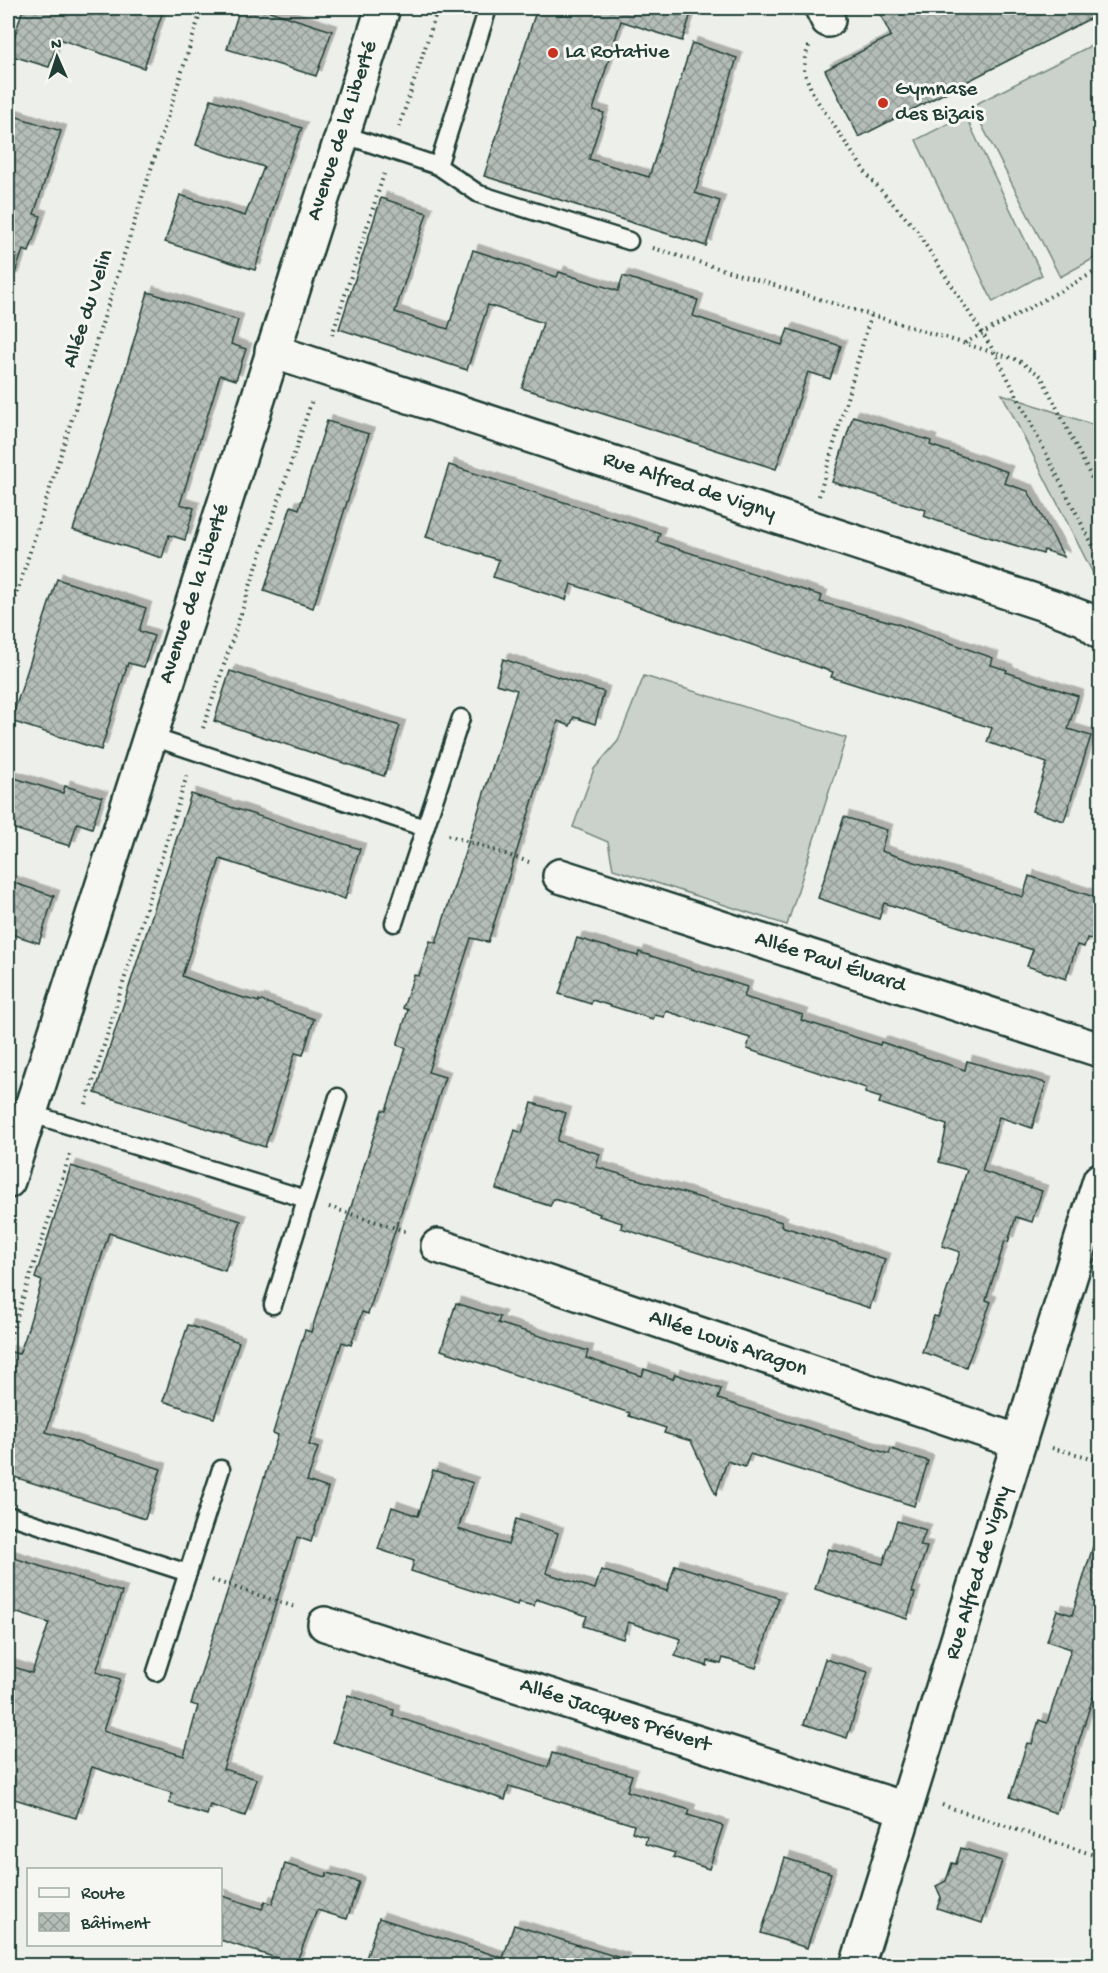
<svg xmlns="http://www.w3.org/2000/svg" width="1108" height="1973" viewBox="0 0 1108 1973" font-family="'Gochi Hand',sans-serif">
  <style>
    .grass { fill: #cbd2cc; stroke: #758880; stroke-width: 1.5 }
    .building { fill: url(#building-cross-hatch); stroke: #1f3d34; stroke-width: 1.5; filter: url(#shadow) }
    .lines { fill: none; stroke-linecap: round; stroke-linejoin: round }
    .lane-casing { stroke: #1f3d34; stroke-width: 21 }
    .street-casing { stroke: #1f3d34; stroke-width: 38 }
    .path { stroke: #1f3d34; stroke-width: 4; stroke-dasharray: 1.5 4.5; stroke-linecap: butt }
    .lane { stroke: #f6f6f2; stroke-width: 16 }
    .street { stroke: #f6f6f2; stroke-width: 33 }
    .poi-dot { fill: #c8321e; stroke: #f6f6f2; stroke-width: 2 }
    .labels { text-anchor: middle; dominant-baseline: central; stroke-width: 6; stroke-linejoin: round; paint-order: stroke }
    .poi-label { font-size: 22px; fill: #1f3d34; stroke: #f6f6f2; text-anchor: start }
    .street-label { font-size: 22px; fill: #1f3d34; stroke: #f6f6f2 }
  </style>
  <defs>
    <pattern id="building-cross-hatch" width="8" height="8" patternUnits="userSpaceOnUse" patternTransform="scale(1.5)"><rect width="8" height="8" fill="#b4bdb8"/><path d="M0 0l8 8M0 8l8-8" fill="none" stroke="#929b96"/></pattern>
    <filter id="shadow"><feDropShadow dx="5.5" dy="-5.5" stdDeviation="0" flood-color="#0004"/></filter>
  </defs>
  <rect width="100%" height="100%" fill="#edefea"/>
  <filter id="ink" filterUnits="userSpaceOnUse"><feTurbulence type="fractalNoise" baseFrequency=".0167" numOctaves="2"/><feDisplacementMap in="SourceGraphic" scale="12" xChannelSelector="R" yChannelSelector="G"/><feConvolveMatrix kernelMatrix="1 2 1 2 8 2 1 2 1" color-interpolation-filters="sRGB"/></filter>
  <g filter="url(#ink)">
    <!-- grass -->
    <g class="grass">
      <path d="M1100,41v214l-40,22 -88,-171z"/>
      <path d="M965,115l77,160 -49,27 -77,-162z"/>
      <path d="M1002,394l98,33v160z"/>
      <path d="M644,676l202,62 -59,187 -174,-56 -5,-27 -35,-15 21,-58 24,-28z"/>
    </g>
    <!-- building -->
    <g class="building">
      <path d="M23,8h141l-20,60 -85,-29 -10,28 -40,-12z"/>
      <path d="M240,8h20l72,23 -16,45 -89,-27z"/>
      <path d="M537,8h156l-11,33 -61,-20 -28,89 11,3 -15,46 60,18 43,-134 45,15 -42,135 25,8 -14,45 -222,-70z"/>
      <path d="M877,8h224v5l-242,124 -34,-67 66,-34z"/>
      <path d="M211,99l91,29 -18,45 -29,97 -90,-28 15,-47 65,21 19,-49 -68,-22z"/>
      <path d="M8,114l53,17 -27,83 7,2 -12,36 -6,-2 -10,29h-5z"/>
      <path d="M381,198l46,15 -32,99 53,17 25,-79 84,27 2,-5 59,19 5,-15 75,24 -5,16 89,29 6,-16 53,17 -11,33 -22,-7 -32,97 -254,-81 21,-65 -55,-18 -21,65 -128,-41z"/>
      <path d="M148,292l90,28 -7,24 15,5 -10,31 -16,-5 -40,129 14,4 -9,32 -16,-5 -7,23 -89,-28 47,-142z"/>
      <path d="M853,416l78,25 -1,4 78,27 -4,11 24,8 36,66 -20,-7 -1,4 -103,-32 -16,-6 2,-6 -94,-28z"/>
      <path d="M327,421l42,13 -56,174 -49,-17 27,-85 8,3z"/>
      <path d="M449,465l211,68 -3,9 165,54 -2,6 75,21 98,35 -2,7 16,5 -1,2 72,24 -10,33 23,7 -27,85 -32,-10 15,-48 -60,-21 5,-14 -161,-51 2,-5 -262,-88 -5,16 -73,-23 6,-17 -73,-23z"/>
      <path d="M57,579l89,29 -7,23 15,5 -10,31 -16,-4 -27,87 -90,-29z"/>
      <path d="M503,659l101,33 -9,32 -21,-7 -4,9 -12,-5 -70,221 -17,-4 -43,134 17,5 -77,237 -6,-2 -11,33 -9,-3 -33,103 9,3 -11,33 21,7 -17,54 -14,-5 -74,232 34,10 -12,37 -35,-11 -3,10 -38,-12 3,-10 -80,-26 -16,51 -68,-21v-132l24,8 17,-50 -41,-13v-54l114,36 -26,80 24,7 -17,52 81,25 14,-50 -7,-2 87,-269 -5,-2 32,-103 6,2 71,-222 4,1 20,-63 -9,-3 11,-35 -5,-2 11,-33 5,1 11,-35 6,2 81,-253 -21,-6z"/>
      <path d="M230,671l170,55 -16,50 -170,-55z"/>
      <path d="M8,776l55,17 2,-7 37,11 -10,31 -15,-5 -7,23 -62,-19z"/>
      <path d="M191,794l169,55 -15,50 -125,-40 -38,117 48,18 29,8v-2l55,19 -11,36 -8,-2 -30,94 -170,-54z"/>
      <path d="M844,817l43,13 -6,21 142,46 6,-21 72,23v43l-14,-4 -3,9 -7,-2 -11,34 -39,-13 6,-16 -76,-24 -73,-23 -5,16 -61,-21z"/>
      <path d="M8,881l46,15 -15,47 -31,-10z"/>
      <path d="M577,938l61,18 1,-4 108,35 -3,10 59,18 -2,5 79,25 1,-3 84,28 2,-9 79,22 -14,45 -33,-11 -17,54 60,20 -10,31 -16,-5 -8,25 -3,-1 -19,59 5,2 -25,65 -44,-15 12,-36 4,1 22,-65 -18,-6 25,-76 -28,-8 8,-37 -68,-22 2,-5 -16,-5 1,-5 -119,-39 3,-11 -84,-27 -2,6 -9,-2 -2,4 -61,-19 -1,4 -32,-10z"/>
      <path d="M532,1103l34,10 -9,28 43,13 -4,13 186,55 -1,4 104,33 -15,49 -249,-80 1,-5 -23,-7 1,-2 -46,-15 -4,7 -54,-17 19,-59 7,3z"/>
      <path d="M71,1166l170,55 -16,50 -116,-38 -63,199 115,37 -16,50 -137,-44v-124l11,3 6,-16 17,-57 -7,-3z"/>
      <path d="M456,1303l44,14 -2,6 90,28 -2,7 56,18 2,-7 29,10 2,-5 46,15 -3,10 171,55 2,-5 37,12 -14,45 -164,-52 -5,13 -18,-6 -11,34 -25,-54 -27,-8 2,-5 -37,-12 1,-3 -189,-63z"/>
      <path d="M188,1325l51,17 -25,76 -51,-17z"/>
      <path d="M433,1470l40,13 -15,46 50,16 8,-26 42,14 -12,40 49,16 6,-19 66,21 8,-26 104,33 -23,70 -33,-10 -2,6 -13,-3 -1,5 -32,-10 6,-17 -53,-17 -5,17 -40,-13 4,-10 -51,-17 -2,7 -16,-4 -1,3 -106,-34 3,-10 -36,-12 14,-42 26,9z"/>
      <path d="M897,1521l29,9 -6,16 7,1 -15,45 3,1 -8,26 -92,-30 13,-40 55,15z"/>
      <path d="M1094,1543l7,1v156l-8,-3 -37,116 -46,-16 17,-54 5,1 7,-24 8,3 24,-74 -24,-8 10,-31 15,5z"/>
      <path d="M825,1659l43,13 -21,66 -43,-14z"/>
      <path d="M348,1695l46,15 -1,6 155,51 4,-14 80,22 -5,16 63,19 -2,5 35,11 -14,43 -36,-12 2,-4 -30,-9 2,-7 -15,-5 2,-7 -125,-39 -4,14 -172,-58z"/>
      <path d="M961,1848l41,13 -20,62 -45,-15 4,-11 -5,-11 10,-5 6,-18 4,1z"/>
      <path d="M785,1858l46,15 -24,75 -46,-15z"/>
      <path d="M285,1864l41,13 1,-4 32,9 -12,37 -30,-9 -20,51h-11l-66,-21v-45l42,14 3,-8 7,3z"/>
      <path d="M379,1918l124,40 11,-33 110,34 -1,6h-259z"/>
    </g>
    <g class="lines">
      <defs>
        <g id="lane">
          <path d="M342,134l96,32 50,-158"/>
          <path d="M438,166l41,28 150,47"/>
          <path d="M149,736l276,92"/>
          <path d="M394,923l67,-205"/>
          <path d="M29,1113l277,86"/>
          <path d="M273,1305l65,-208"/>
          <path d="M8,1515l180,58"/>
          <path d="M156,1672l65,-203"/>
        </g>
        <g id="street">
          <path d="M822,8l6,12"/>
          <path d="M272,351l781,256 32,12 15,13"/>
          <path d="M560,876l540,174"/>
          <path d="M8,1181l375,-1173"/>
          <path d="M438,1246l581,196"/>
          <path d="M325,1624l580,185"/>
          <path d="M857,1966l243,-786"/>
        </g>
      </defs>
      <!-- lane casing -->
      <use href="#lane" class="lane-casing"/>
      <!-- street casing -->
      <use href="#street" class="street-casing"/>
      <!-- path -->
      <g class="path">
        <path d="M809,46l-4,11 -1,15 10,24 54,80 46,51 81,126 105,207"/>
        <path d="M399,127l39,-119"/>
        <path d="M653,248l365,112 23,16 59,119"/>
        <path d="M332,335l52,-161"/>
        <path d="M965,343l135,-74"/>
        <path d="M819,496l52,-181"/>
        <path d="M8,621l194,-613"/>
        <path d="M203,728l109,-328"/>
        <path d="M448,835l81,27"/>
        <path d="M86,1104l101,-329"/>
        <path d="M329,1207l79,25"/>
        <path d="M8,1344l62,-190"/>
        <path d="M1052,1448l48,12"/>
        <path d="M212,1580l83,27"/>
        <path d="M942,1805l158,52"/>
      </g>
      <!-- lane -->
      <use href="#lane" class="lane"/>
      <!-- street -->
      <use href="#street" class="street"/>
    </g>
  </g>
  <!-- markers -->
  <g class="poi-dot">
    <circle cx="553" cy="53" r="6"/>
    <circle cx="883" cy="103" r="6"/>
  </g>
  <g class="labels">
    <!-- poi labels -->
    <g class="poi-label">
      <text x="565" y="53">La Rotative</text>
      <text x="895" y="90">Gymnase<tspan x="895" dy="25">des Bizais</tspan></text>
    </g>
    <!-- street labels -->
    <g class="street-label">
      <text transform="translate(343 131) rotate(-72)">Avenue de la Liberté</text>
      <text transform="translate(89 309) rotate(-72)">Allée du Velin</text>
      <text transform="translate(689 487) rotate(18)">Rue Alfred de Vigny</text>
      <text transform="translate(195 594) rotate(-72)">Avenue de la Liberté</text>
      <text transform="translate(830 963) rotate(18)">Allée Paul Éluard</text>
      <text transform="translate(728 1344) rotate(19)">Allée Louis Aragon</text>
      <text transform="translate(979 1573) rotate(-73)">Rue Alfred de Vigny</text>
      <text transform="translate(615 1716) rotate(18)">Allée Jacques Prévert</text>
    </g>
  </g>
  <!-- margin -->
  <rect width="1108" height="1973" fill="none" stroke="#f6f6f2" stroke-width="30"/>
  <rect x="15" y="15" width="1078" height="1943" fill="none" stroke="#1f3d34" stroke-width="2" filter="url(#ink)"/>
  <!-- legend -->
  <rect x="27" y="1868" width="195" height="78" fill="#f6f6f2" stroke="#a0aca6" stroke-width="1.5"/>
  <rect x="39" y="1888" width="30" height="9" fill="#f6f6f2" stroke="#a0aca6" stroke-width="1.5"/>
  <text x="81" y="1898" font-size="18" fill="#1f3d34">Route</text>
  <rect x="39" y="1913" width="30" height="18" fill="url(#building-cross-hatch)" stroke="#a0aca6" stroke-width="1.5"/>
  <text x="81" y="1928" font-size="18" fill="#1f3d34">Bâtiment</text>
  <!-- north arrow -->
  <g transform="translate(57 57) rotate(357)" stroke="#f6f6f2" stroke-width="4.5" paint-order="stroke">
  <path d="M0-4.5L10 22L0 15L-10 22Z" fill="#1f3d34"/>
  <text y="-9" font-size="16" font-weight="bold" text-anchor="middle" fill="#1f3d34">N</text>
  </g>
</svg>
